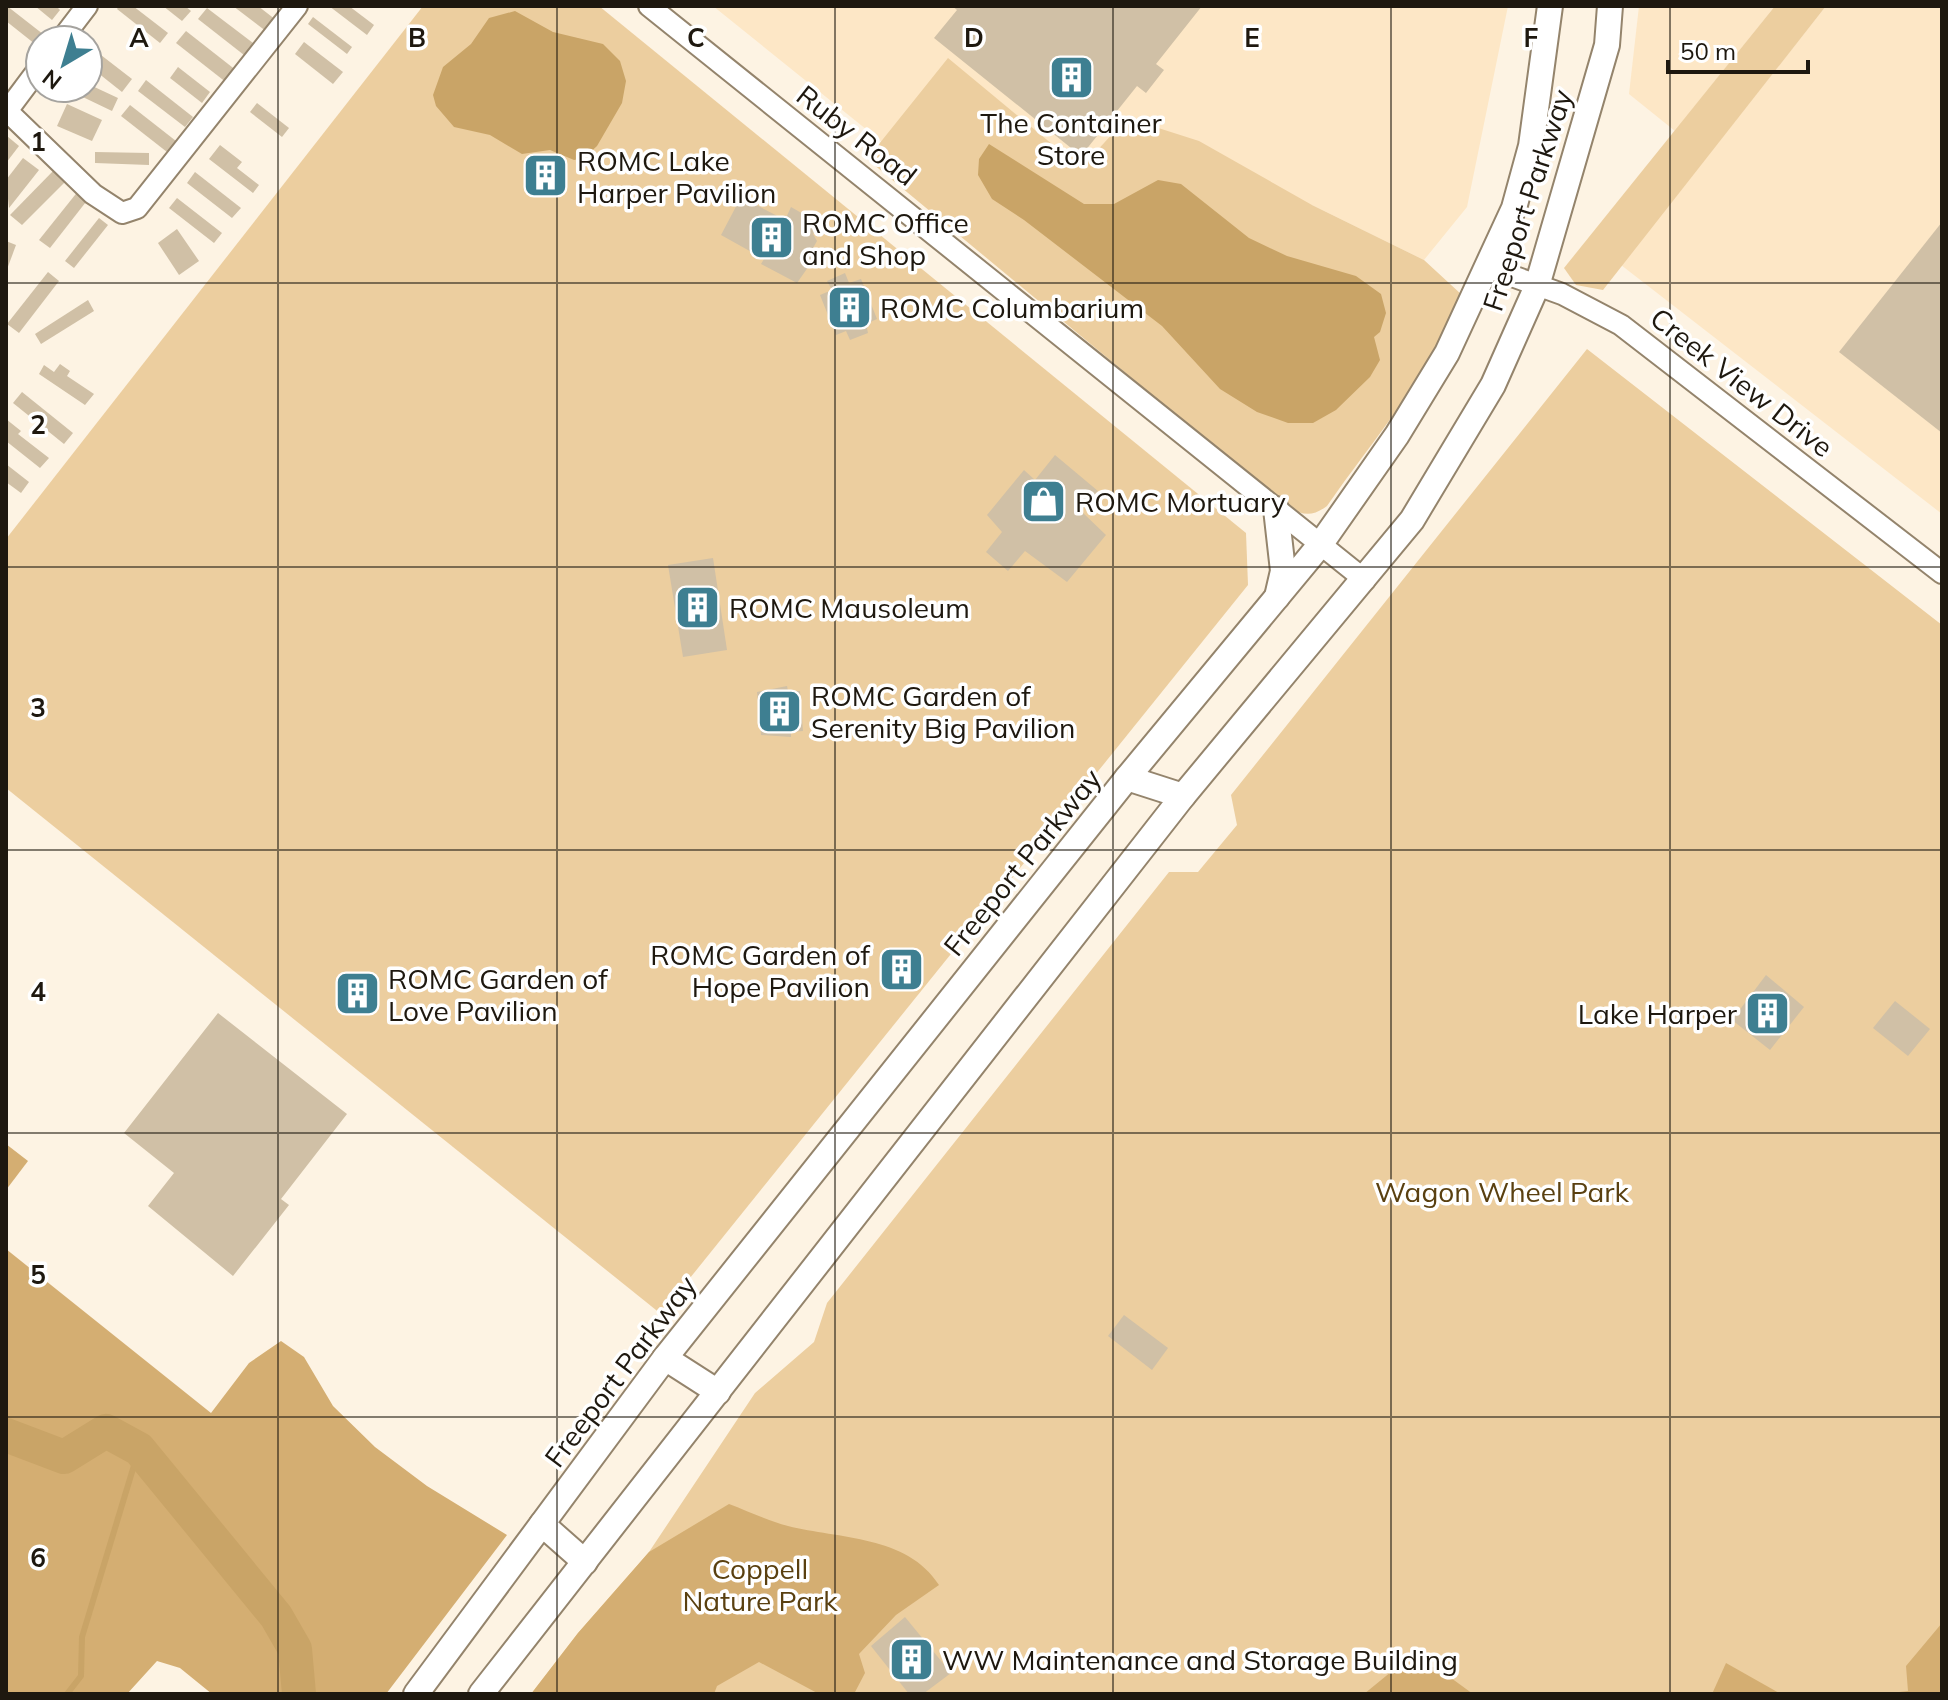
<svg xmlns="http://www.w3.org/2000/svg" width="1948" height="1700" viewBox="0 0 1948 1700" font-family="Mulish,sans-serif">
  <style>
    .built { fill: #fde7c6 }
    .green { fill: #ecce9f }
    .forest { fill: #d4ae72 }
    .water { fill: #c9a467 }
    .lines { fill: none; stroke-linecap: round; stroke-linejoin: round }
    .stream { stroke: #c9a467; stroke-width: 6 }
    .river { stroke: #c9a467; stroke-width: 34 }
    .building { fill: #d0c0a6 }
    .minor-casing { stroke: #94846c; stroke-width: 24 }
    .major-casing { stroke: #94846c; stroke-width: 28 }
    .minor { stroke: #fff; stroke-width: 20 }
    .major { stroke: #fff; stroke-width: 24 }
    .grid { fill: none; stroke: #1e180f; stroke-width: 2; stroke-opacity: 0.55 }
    .labels { text-anchor: middle; dominant-baseline: central; stroke-width: 7; stroke-linejoin: round; paint-order: stroke }
    .poi-label { font-size: 28px; fill: #1e180f; stroke: #fff; text-anchor: start }
    .street-label { font-size: 28px; fill: #1e180f; stroke: #fff }
    .park-label { font-size: 28px; fill: #5a4010; stroke: #fff }
    .grid-label { font-size: 26px; text-anchor: middle; font-weight: bold; fill: #1e180f; stroke: #fff; stroke-width: 7; stroke-linejoin: round; paint-order: stroke }
  </style>
  <rect width="100%" height="100%" fill="#fdf3e3"/>
  <!-- built -->
  <g class="built">
    <path d="M713,6h795l-41,201 -43,53 -112,-55 -231,-37 -133,-109 -66,83z"/>
    <path d="M1639,6h136l-100,125 -46,-37z"/>
    <path d="M1826,6h116v508l-321,-249z"/>
  </g>
  <!-- green -->
  <g class="green">
    <path d="M423,6h176l647,527 2,52 -587,729 -655,-526v-249z"/>
    <path d="M1775,6h51l-223,284 -27,-5 -12,-17z"/>
    <path d="M948,58l133,110 46,-50 72,23 113,64 112,55 38,35c-31,79 -87,142 -135,211 -16,12 -26,9 -42,-1l-418,-346z"/>
    <path d="M1587,349l355,276v1069h-1411l47,-61 71,-81 106,-159 59,-51 13,-39 342,-431h29l39,-47 -6,-30z"/>
  </g>
  <!-- forest -->
  <g class="forest">
    <path d="M6,1144l22,17 -22,29z"/>
    <path d="M6,1249l205,164 38,-50 32,-22 23,16 29,49 42,41 52,39 80,49 -121,159h-174l-32,-26 -23,-7 -30,33h-121z"/>
    <path d="M729,1504c19,7 39,17 59,22 51,13 119,9 151,59l-43,30 -37,39 6,19 -11,21h-35l-60,-32 -42,24 -3,8h-183l47,-61 71,-81z"/>
    <path d="M1942,1623v71h-61l27,-3 -2,-25z"/>
    <path d="M1726,1663l55,31h-69z"/>
    <path d="M1397,1667h39l37,27h-109z"/>
  </g>
  <!-- water -->
  <g class="water">
    <path d="M515,11l38,21 50,12 17,17 6,20 -4,22 -25,43 -13,12 -10,2 -24,-10 -28,4 -32,-19 -36,-8 -18,-21 -3,-11 10,-28 28,-23 18,-26z"/>
    <path d="M989,144l95,60h30l44,-24 23,4 68,54 38,18 69,20 25,18 5,19 -6,19 -6,5 6,23 -10,17 -34,33 -23,13h-25l-31,-11 -37,-23 -58,-63 -138,-106 -32,-21 -14,-24 1,-16z"/>
  </g>
  <g class="lines">
    <!-- stream -->
    <path class="stream" d="M67,1694l14,-18 1,-39 57,-188"/>
    <!-- river -->
    <path class="river" d="M6,1435l58,22 42,-26 33,18 137,167 19,33 4,45"/>
  </g>
  <!-- building -->
  <g class="building">
    <path d="M7,6l41,32 -8,2v8l-34,-27z"/>
    <path d="M35,6h21l4,4 -8,10z"/>
    <path d="M119,6h14l35,27 -8,10 -43,-34z"/>
    <path d="M163,6h22l6,5 -9,10z"/>
    <path d="M233,6h25l18,14 -9,12z"/>
    <path d="M329,6h20l25,19 -7,10z"/>
    <path d="M952,6h250l-46,58 8,6 -18,23 -9,-7 -56,70 -147,-118 23,-28z"/>
    <path d="M207,8l46,35 -9,12 -46,-36z"/>
    <path d="M313,17l39,30 -5,7 -39,-30z"/>
    <path d="M186,31l51,40 -10,12 -51,-40z"/>
    <path d="M304,42l39,30 -10,12 -38,-30z"/>
    <path d="M88,45l44,34 -10,13 -34,-27z"/>
    <path d="M178,67l32,25 -8,11 -32,-25z"/>
    <path d="M146,80l47,37 -8,10 -47,-36z"/>
    <path d="M88,84l30,14 -6,13 -48,-23h24z"/>
    <path d="M257,103l32,25 -7,9 -32,-25z"/>
    <path d="M67,104l35,16 -10,21 -35,-15z"/>
    <path d="M130,105l46,36 -9,11 -46,-36z"/>
    <path d="M7,136l12,10 -13,17v-25z"/>
    <path d="M220,145l22,17 -5,6 22,17 -6,8 -44,-34z"/>
    <path d="M95,152l54,1v12l-54,-2z"/>
    <path d="M23,158l16,12 -30,38 -3,-28z"/>
    <path d="M530,164l32,1v23l-32,-1z"/>
    <path d="M56,168l12,11 -46,46 -12,-10z"/>
    <path d="M195,172l46,36 -9,10 -45,-35z"/>
    <path d="M79,190l10,8 -39,50 -11,-8z"/>
    <path d="M741,197l44,23 6,-13 28,16 -6,11 4,7 -4,7 5,5 -21,30 -36,-19 3,-5 -43,-24z"/>
    <path d="M177,198l45,35 -8,10 -45,-35z"/>
    <path d="M99,218l9,7 -34,43 -9,-7z"/>
    <path d="M1942,222v211l-103,-81z"/>
    <path d="M177,229l22,32 -20,14 -21,-32z"/>
    <path d="M6,241l10,4 -10,27z"/>
    <path d="M48,272l11,9 -40,52 -12,-9z"/>
    <path d="M845,273l4,10 12,-4 16,40 -11,5 2,9 -18,7 -4,-9 -10,4 -16,-40 12,-5 -5,-9z"/>
    <path d="M88,300l6,11 -53,33 -6,-10z"/>
    <path d="M60,364l10,7 -3,5 27,18 -9,11 -46,-31 5,-9 10,7z"/>
    <path d="M22,392l51,41 -9,11 -51,-41z"/>
    <path d="M6,419l15,12 -3,3 31,24 -9,10 -34,-27z"/>
    <path d="M1055,455l43,36 -17,20 25,24 -39,47 -42,-31 -17,20 -22,-19 16,-20 -15,-17 37,-45 11,10z"/>
    <path d="M6,464l23,18 -8,11 -15,-11z"/>
    <path d="M713,558l14,92 -44,7 -15,-92z"/>
    <path d="M787,686l1,5h12l3,40 -12,1v5l-30,-2 -4,-43z"/>
    <path d="M900,953l17,15 -14,18 -18,-14z"/>
    <path d="M1766,975l38,32 -34,43 -38,-30z"/>
    <path d="M356,978l18,14 -15,18 -18,-14z"/>
    <path d="M1895,1001l35,28 -22,27 -35,-28z"/>
    <path d="M218,1013l129,101 -66,85 8,6 -56,71 -85,-70 26,-33 -50,-40z"/>
    <path d="M1124,1315l44,33 -16,22 -44,-34z"/>
    <path d="M905,1617l46,56 -28,21h-14l-38,-48z"/>
  </g>
  <g class="lines">
    <defs>
      <g id="minor">
        <path d="M649,6l716,574"/>
        <path d="M61,40l26,-34"/>
        <path d="M6,110l87,84 29,19 15,-5 160,-202"/>
        <path d="M7,111l33,-44"/>
        <path d="M1490,268l72,26 59,31 321,248"/>
      </g>
      <g id="major">
        <path d="M1276,509l7,62 -6,26"/>
        <path d="M1127,778l56,18"/>
        <path d="M665,1358l53,34"/>
        <path d="M542,1524l43,38"/>
        <path d="M416,1694l249,-336 462,-580 193,-233 77,-110 50,-82 67,-145 17,-62 19,-140"/>
        <path d="M481,1694l702,-898 229,-276 81,-135 44,-99 70,-241 3,-39"/>
      </g>
    </defs>
    <!-- minor casing -->
    <use href="#minor" class="minor-casing"/>
    <!-- major casing -->
    <use href="#major" class="major-casing"/>
    <!-- minor -->
    <use href="#minor" class="minor"/>
    <!-- major -->
    <use href="#major" class="major"/>
  </g>
  <!-- grid -->
  <path class="grid" d="M278,6v1688M557,6v1688M835,6v1688M1113,6v1688M1391,6v1688M1670,6v1688M6,283h1936M6,567h1936M6,850h1936M6,1133h1936M6,1417h1936"/>
  <!-- icons -->
  <defs>
    <symbol id="building-square" viewBox="-11 -11 22 22"><rect x="-9" y="-9" width="18" height="18" rx="4" fill="#3e7f91" stroke="#fff"/><path d="M-4-6H4V6H1V3H-1V6H-4ZM-2.5-4.3h1.7v1.8h-1.7ZM.8-4.3h1.7v1.8H.8ZM-2.5-1h1.7V.8h-1.7ZM.8-1h1.7V.8H.8Z" fill="#fff"/></symbol>
    <symbol id="shop-square" viewBox="-11 -11 22 22"><rect x="-9" y="-9" width="18" height="18" rx="4" fill="#3e7f91" stroke="#fff"/><path d="M-5-2.5h2.3a2.7 3.5 0 0 1 5.4 0H5L5.5 6h-11ZM-1.5-2.5h3a1.5 2.3 0 0 0-3 0Z" fill="#fff"/></symbol>
  </defs>
  <g fill-rule="evenodd">
    <use href="#building-square" x="1046" y="52" width="51" height="51"/>
    <use href="#building-square" x="520" y="150" width="51" height="51"/>
    <use href="#building-square" x="746" y="212" width="51" height="51"/>
    <use href="#building-square" x="824" y="282" width="51" height="51"/>
    <use href="#shop-square" x="1018" y="476" width="51" height="51"/>
    <use href="#building-square" x="672" y="582" width="51" height="51"/>
    <use href="#building-square" x="754" y="686" width="51" height="51"/>
    <use href="#building-square" x="876" y="944" width="51" height="51"/>
    <use href="#building-square" x="332" y="968" width="51" height="51"/>
    <use href="#building-square" x="1742" y="988" width="51" height="51"/>
    <use href="#building-square" x="886" y="1634" width="51" height="51"/>
  </g>
  <g class="labels">
    <!-- poi labels -->
    <g class="poi-label">
      <text x="1071" y="122" text-anchor="middle">The Container<tspan x="1071" dy="32">Store</tspan></text>
      <text x="577" y="160">ROMC Lake<tspan x="577" dy="32">Harper Pavilion</tspan></text>
      <text x="802" y="222">ROMC Office<tspan x="802" dy="32">and Shop</tspan></text>
      <text x="880" y="307">ROMC Columbarium</text>
      <text x="1075" y="501">ROMC Mortuary</text>
      <text x="729" y="607">ROMC Mausoleum</text>
      <text x="811" y="695">ROMC Garden of<tspan x="811" dy="32">Serenity Big Pavilion</tspan></text>
      <text x="870" y="954" text-anchor="end">ROMC Garden of<tspan x="870" dy="32">Hope Pavilion</tspan></text>
      <text x="388" y="978">ROMC Garden of<tspan x="388" dy="32">Love Pavilion</tspan></text>
      <text x="1737" y="1013" text-anchor="end">Lake Harper</text>
      <text x="942" y="1659">WW Maintenance and Storage Building</text>
    </g>
    <!-- street labels -->
    <g class="street-label">
      <text transform="translate(857 135) rotate(38)">Ruby Road</text>
      <text transform="translate(1527 200) rotate(-72)">Freeport Parkway</text>
      <text transform="translate(1742 382) rotate(38)">Creek View Drive</text>
      <text transform="translate(1022 862) rotate(-51)">Freeport Parkway</text>
      <text transform="translate(620 1371) rotate(-53)">Freeport Parkway</text>
    </g>
    <!-- park labels -->
    <g class="park-label">
      <text x="1502" y="1191">Wagon Wheel Park</text>
      <text x="760" y="1568">Coppell<tspan x="760" dy="32">Nature Park</tspan></text>
    </g>
  </g>
  <g class="grid-label">
    <text x="139" y="47">A</text>
    <text x="417" y="47">B</text>
    <text x="696" y="47">C</text>
    <text x="974" y="47">D</text>
    <text x="1252" y="47">E</text>
    <text x="1531" y="47">F</text>
    <text x="38" y="151">1</text>
    <text x="38" y="434">2</text>
    <text x="38" y="717">3</text>
    <text x="38" y="1001">4</text>
    <text x="38" y="1284">5</text>
    <text x="38" y="1567">6</text>
  </g>
  <!-- border -->
  <rect width="1948" height="1700" fill="none" stroke="#1e180f" stroke-width="16"/>
  <!-- north arrow -->
  <g transform="translate(64 64) rotate(218)"><circle r="38" fill="#ffffff" stroke="#a5a39f" stroke-width="2"/>
  <path d="M0-6L14 30L0 20L-14 30Z" fill="#3e7f91"/>
  <text y="-12" font-size="22" font-weight="bold" text-anchor="middle" fill="#1e180f">N</text>
  </g>
  <!-- scale -->
  <path d="M1668 60v12h140v-12" fill="none" stroke="#1e180f" stroke-width="4"/>
  <text x="1680" y="60" font-size="24" fill="#1e180f" stroke="#ffffff" stroke-width="6" paint-order="stroke">50 m</text>
</svg>
